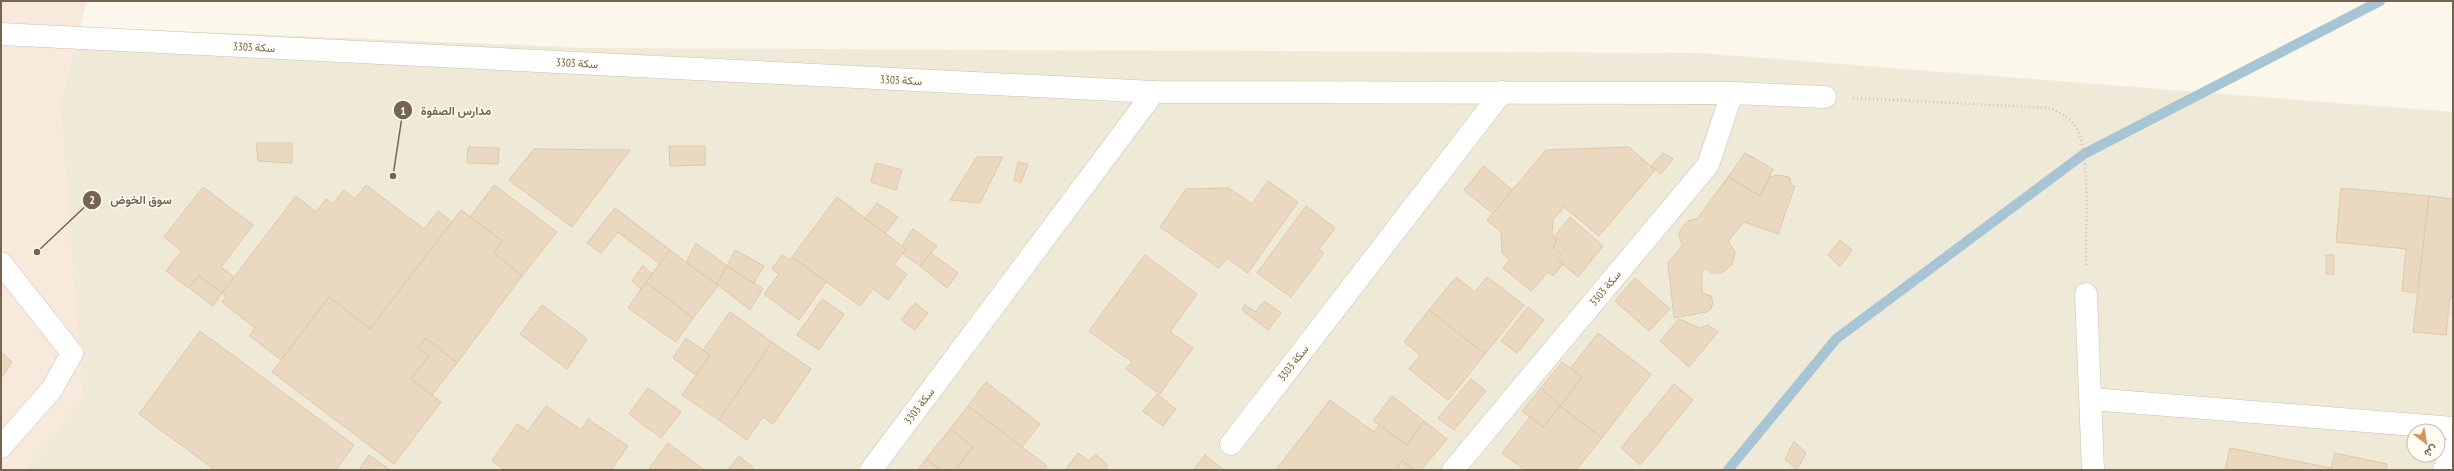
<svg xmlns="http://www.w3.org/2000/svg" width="2454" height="471" viewBox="0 0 2454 471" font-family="'PT Sans Narrow',Vazirmatn,sans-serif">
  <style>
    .residential { fill: #efe9d7; fill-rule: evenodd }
    .commercial { fill: #f7eadd }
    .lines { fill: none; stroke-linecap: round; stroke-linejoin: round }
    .stream { stroke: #a8c5d5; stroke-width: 10 }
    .building { fill: #ead9c0; stroke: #e0c8a7 }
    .street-casing { stroke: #cbc0af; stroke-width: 23 }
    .path { stroke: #d4c2a8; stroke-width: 2.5; stroke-dasharray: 1 3; stroke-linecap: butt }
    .street { stroke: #fff; stroke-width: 22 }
    .labels { text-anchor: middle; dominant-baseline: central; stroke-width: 3; stroke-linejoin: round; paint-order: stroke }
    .street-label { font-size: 11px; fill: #756450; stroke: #fefcf2 }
    .leader { fill: none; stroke: #756450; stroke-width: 1.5 }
    .callout-dot { fill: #756450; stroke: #fefcf2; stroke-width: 1.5 }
    .mark-label { font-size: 12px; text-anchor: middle; font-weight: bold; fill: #fff }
    .callout-label { font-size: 12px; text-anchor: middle; font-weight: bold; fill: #756450; stroke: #fefcf2; stroke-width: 3; stroke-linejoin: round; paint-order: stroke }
  </style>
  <rect width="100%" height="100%" fill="#fbf8eb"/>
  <!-- residential -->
  <path class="residential" d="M1,24l590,24 1109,5 753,59v358h-2452zM2414,431h24v24h-24z"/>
  <!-- commercial -->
  <path class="commercial" d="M1,1h86l-26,105 22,292 -56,72h-26z"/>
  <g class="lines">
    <!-- stream -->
    <path class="stream" d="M1728,470l108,-131 248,-185 296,-153"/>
  </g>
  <!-- building -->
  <g class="building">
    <path d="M256,143h36v20l-34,-2z"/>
    <path d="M669,146h36v19l-35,1z"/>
    <path d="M468,147l31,1 -1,16 -31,-1z"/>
    <path d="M1629,147l26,23 -56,66 -35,-29 -11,13 -1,13 4,10 -3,4 8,8 -4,4 6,5 -10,12 -5,-4 -17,19 -28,-23 7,-8 -8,-7 -1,-21 -14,-12 59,-70z"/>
    <path d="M534,149l96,1 -58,77 -63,-47z"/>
    <path d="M1663,153l10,6 -12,15 -10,-8z"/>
    <path d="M1745,153l28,16 -13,27 -32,-19z"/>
    <path d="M977,157h26l-23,46 -30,-3z"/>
    <path d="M1018,162l10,2 -7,19 -7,-3z"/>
    <path d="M876,163l26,7 -6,20 -25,-8z"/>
    <path d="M1484,166l28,24 -19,24 -29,-24z"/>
    <path d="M1778,175l11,2 3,9h3l-17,48 -34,-12 -16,19 7,11 -3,13 -11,8h-9l-7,-5 -3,2v23l9,3 2,6 -2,7 -5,3 -32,6 -6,-55 14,-17 -3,-12 4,-8 5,-5 9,-2 31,-42 32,19 10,-19z"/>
    <path d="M1268,181l30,21 -50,71 -21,-15 -8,10 -59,-41 26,-38 43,-1 23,16z"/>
    <path d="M366,185l58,44 14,-18 14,11 -82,107 -41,-32 -48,63 -31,-24 5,-8 -33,-26 4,-6 -4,-3 74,-97 20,16 10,-13 6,5 12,-14 11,9z"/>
    <path d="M494,185l63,47 -35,44 -28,-23 8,-12 -32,-24z"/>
    <path d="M203,187l50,38 -32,42 13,10 -12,16 -23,-17 -10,12 -23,-17 16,-20 -18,-14z"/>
    <path d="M2341,188l88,8 -10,97 -17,-2 4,-42 -70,-7z"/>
    <path d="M2429,196l24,3v98h-3l-4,38 -33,-3z"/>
    <path d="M837,197l69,52 -12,16 13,9 -19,26 -15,-11 -13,17 -68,-49z"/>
    <path d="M877,203l21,14 -13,16 -20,-15z"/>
    <path d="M1306,206l29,22 -16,21 5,4 -33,44 -34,-24z"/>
    <path d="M615,208l55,42 -10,14 -42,-32 -17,21 -14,-10z"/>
    <path d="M461,210l41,31 -8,12 28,23 -65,87 -31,-25 -8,10 11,8 -18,23 30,23 -47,62 -122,-92 57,-75 41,32z"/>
    <path d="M1570,217l33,29 -25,31 -21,-18 4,-4 -8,-8 3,-4 -1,-7z"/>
    <path d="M913,229l24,17 -17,20 -17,-12 3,-5 -4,-3z"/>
    <path d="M1840,240l12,10 -12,17 -12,-12z"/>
    <path d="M696,243l31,23 -10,18 -31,-22z"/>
    <path d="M670,250l48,36 -25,32 -47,-36z"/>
    <path d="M735,250l29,16 -10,17 -27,-17z"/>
    <path d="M931,253l27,20 -11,15 -27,-22z"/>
    <path d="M782,255l8,5 2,-3 34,25 -27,38 -35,-26 15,-20 -7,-5z"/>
    <path d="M1145,255l52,39 -27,38 23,16 -33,46 -34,-25 6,-7 -43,-31z"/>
    <rect x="2326" y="255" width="8" height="19"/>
    <path d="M643,265l9,9 -11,15 -9,-8z"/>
    <path d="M727,266l36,23 -13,21 -33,-26z"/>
    <path d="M199,276l23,17 -9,13 -24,-18z"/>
    <path d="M1456,277l19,15 12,-15 37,28 -39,49 -56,-44z"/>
    <path d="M1635,278l35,31 -21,22 -34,-30z"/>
    <path d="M646,282l47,36 -17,24 -48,-34z"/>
    <path d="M822,299l22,15 -25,36 -22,-15z"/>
    <path d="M1264,301l17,12 -13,17 -26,-20 3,-5 10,7z"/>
    <path d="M915,303l13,10 -13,17 -14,-10z"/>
    <path d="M542,305l45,34 -20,30 -47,-35z"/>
    <path d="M1528,307l16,13 -27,33 -16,-12z"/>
    <path d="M1429,310l56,44 -37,46 -39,-31 11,-14 -16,-13z"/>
    <path d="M730,312l42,30 -53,78 -37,-25 28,-40 -7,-5z"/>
    <path d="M1679,319l21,9 8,-3 10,7 -29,35 -29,-26z"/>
    <path d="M200,331l154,114 -18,25h-121l-76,-56z"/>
    <path d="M1598,333l53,41 -49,64 -42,-32 22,-29 -12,-8z"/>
    <path d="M426,338l31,25 -25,32 -21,-16 18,-23 -11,-8z"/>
    <path d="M686,338l24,17 -14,20 -23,-17z"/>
    <path d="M772,342l39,27 -38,55 -10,-7 -16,23 -28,-20z"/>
    <path d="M1,352l11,10 -11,16z"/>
    <path d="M1562,362l20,15 -22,29 -19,-18z"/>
    <path d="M1471,379l15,12 -32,39 -16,-12z"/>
    <path d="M986,382l54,42 -19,24 -53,-42z"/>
    <path d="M1674,384l19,16 -53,65 -19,-17z"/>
    <path d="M648,388l33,24 -20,26 -32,-24z"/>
    <path d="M1541,388l19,18 -17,21 -21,-16z"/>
    <path d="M1157,394l19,15 -13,17 -20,-15z"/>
    <path d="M1392,396l32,25 -17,24 -34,-24z"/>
    <path d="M1330,400l44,32 5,-7 28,20 17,-24 23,18 -26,31h-6l-13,-9 -7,9h-119z"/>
    <path d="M546,406l35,24 7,-11 40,27 -17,24h-106l-13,-9 25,-37 11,7z"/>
    <path d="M968,406l79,60 -3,4h-89l18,-23 -23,-18z"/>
    <path d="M1560,406l42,32 -26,32h-51l-23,-17 28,-36 13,10z"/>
    <path d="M950,429l23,18 -18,23h-14l-15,-11z"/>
    <path d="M1794,441l12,12 -9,17 -12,-11z"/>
    <path d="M668,443l36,27 -55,-1z"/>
    <path d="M2230,448l101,20v2h-106z"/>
    <path d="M1078,453l11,8 6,-7 12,10 -1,3 3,3h-44z"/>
    <path d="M2335,453l52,11 -2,6h-54z"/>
    <path d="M369,455l21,15h-31z"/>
    <path d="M1205,455l19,15h-31z"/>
    <path d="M739,456l17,14h-28z"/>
    <path d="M926,459l15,11h-23z"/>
    <path d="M1402,461l13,9h-20z"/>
  </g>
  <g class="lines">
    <defs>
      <g id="street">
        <path d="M1,34l1153,58 578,1 93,4"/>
        <path d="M1,263l71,90 -20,36 -51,58"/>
        <path d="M2086,294l7,176"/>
        <path d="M2091,399l362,29"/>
        <path d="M1231,444l271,-352"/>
        <path d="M871,470l283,-378"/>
        <path d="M1453,470l255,-305 24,-72"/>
        <path d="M2444,470l9,-22"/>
      </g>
    </defs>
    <!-- street casing -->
    <use href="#street" class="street-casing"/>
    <!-- path -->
    <path class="path" d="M1853,98l198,10c9,5 18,9 24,18 17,23 10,109 11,140"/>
    <!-- street -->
    <use href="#street" class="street"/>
  </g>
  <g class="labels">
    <!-- street labels -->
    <g class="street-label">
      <text transform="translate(254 47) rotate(3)">سكة 3303</text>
      <text transform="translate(577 63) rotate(3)">سكة 3303</text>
      <text transform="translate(901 80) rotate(3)">سكة 3303</text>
      <text transform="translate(1605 288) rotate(-50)">سكة 3303</text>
      <text transform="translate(1293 363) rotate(-52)">سكة 3303</text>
      <text transform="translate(919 406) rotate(-53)">سكة 3303</text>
    </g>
  </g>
  <!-- callouts -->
  <path class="leader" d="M393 176L403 110M37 252L92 200"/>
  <g class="callout-dot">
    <circle cx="393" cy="176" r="4"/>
    <circle cx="37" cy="252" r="4"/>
    <circle cx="403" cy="110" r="10"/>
    <circle cx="92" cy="200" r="10"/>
  </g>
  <g class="mark-label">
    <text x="403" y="115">1</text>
    <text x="92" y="204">2</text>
  </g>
  <g class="callout-label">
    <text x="456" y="115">مدارس الصفوة</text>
    <text x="141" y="204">سوق الخوض</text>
  </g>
  <!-- border -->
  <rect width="2454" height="471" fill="none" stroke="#756450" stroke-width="4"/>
  <!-- north arrow -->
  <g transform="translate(2426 443) rotate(149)"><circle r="19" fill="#fefcf2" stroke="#c7bfb1"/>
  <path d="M0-3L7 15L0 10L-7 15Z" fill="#db915b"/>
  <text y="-6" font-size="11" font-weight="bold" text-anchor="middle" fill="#756450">ش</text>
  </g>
</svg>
